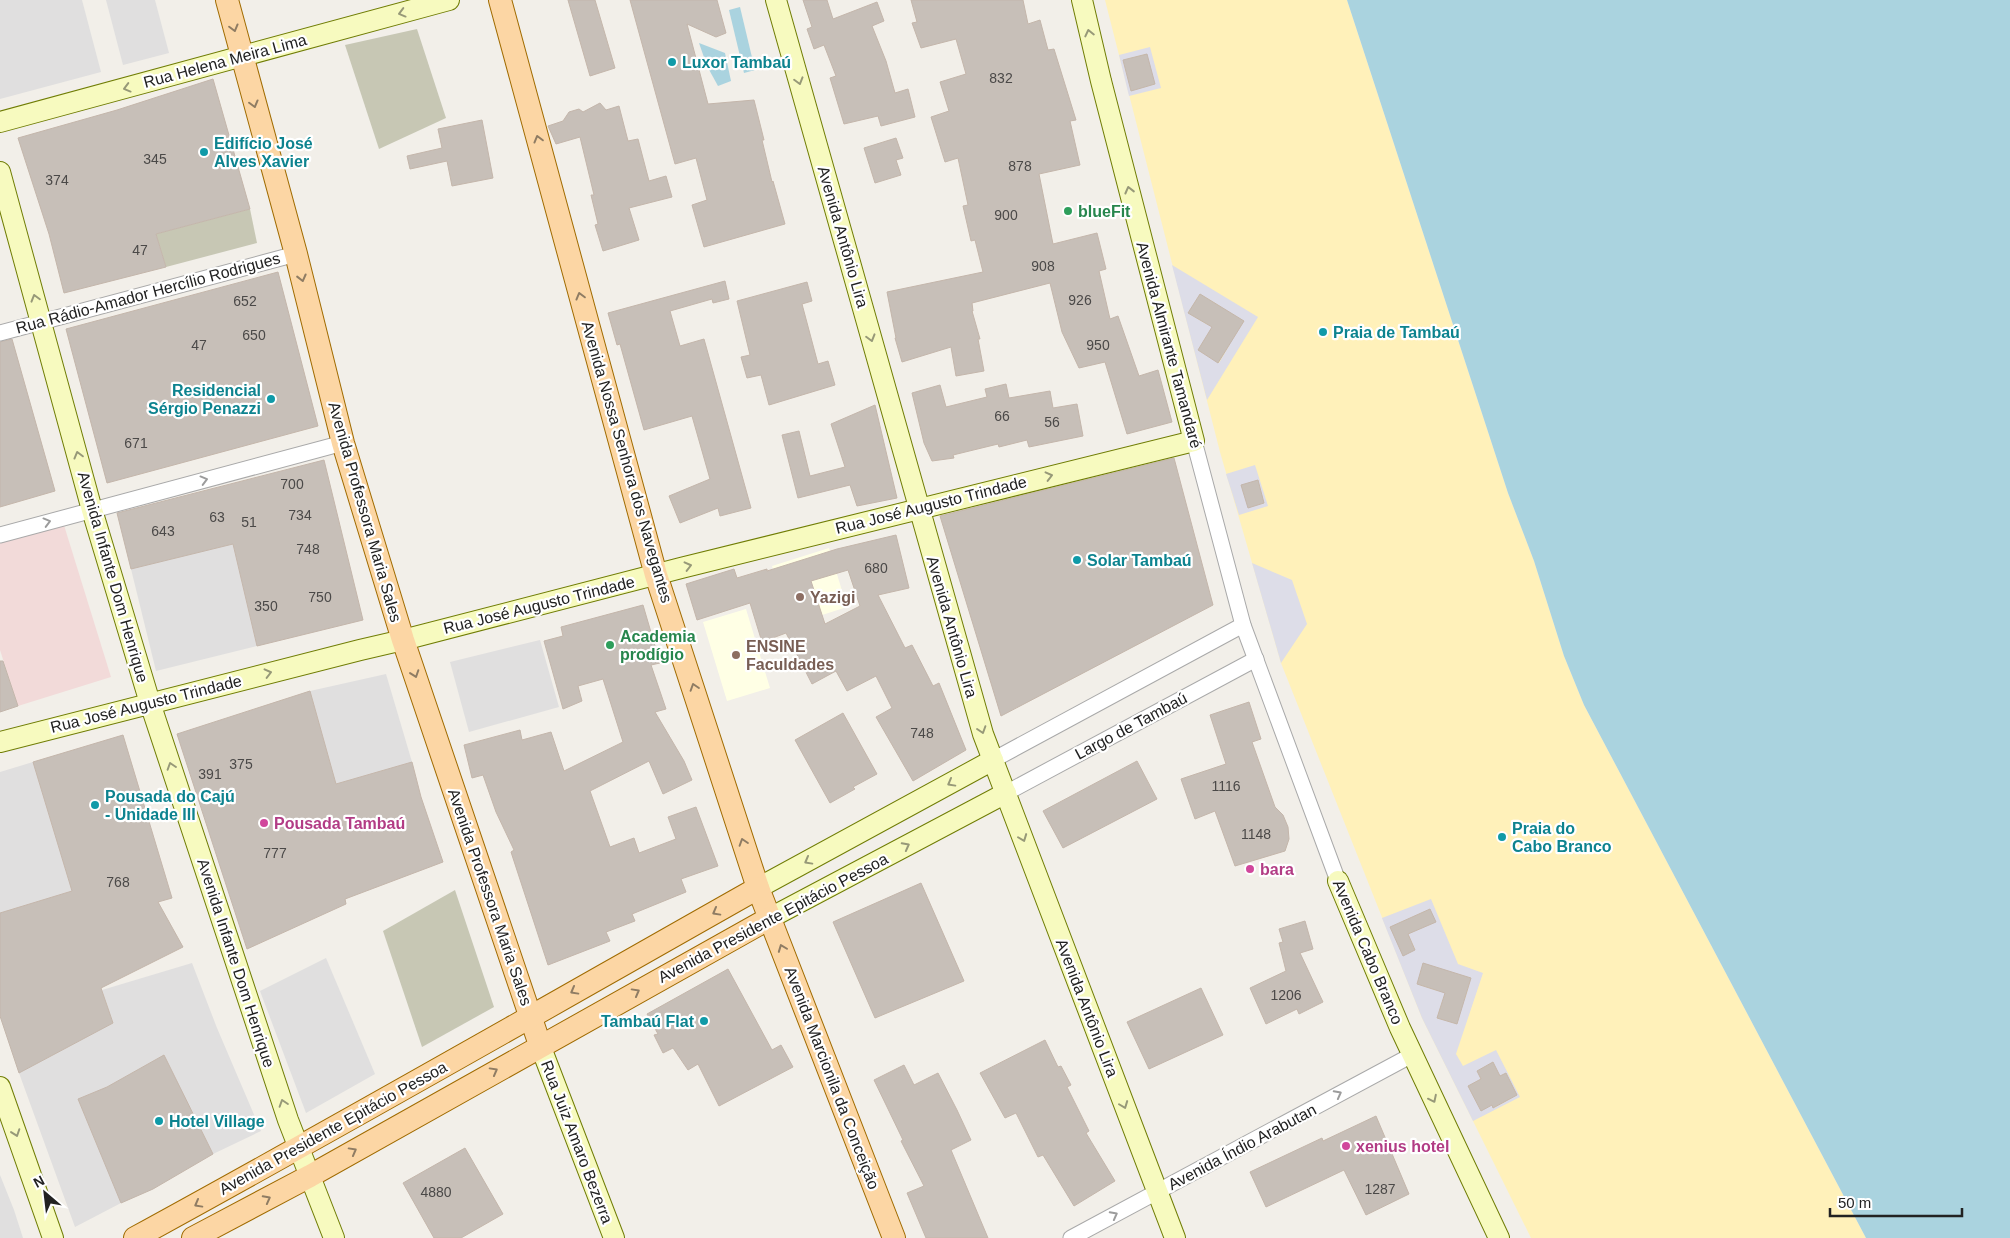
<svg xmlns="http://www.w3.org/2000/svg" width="2010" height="1238" viewBox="0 0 2010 1238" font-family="Arial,sans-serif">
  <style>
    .residential { fill: #e0dfdf }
    .commercial { fill: #f2dad9 }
    .education { fill: #ffffe5 }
    .construction { fill: #c7c7b4 }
    .sand { fill: #fff1ba }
    .plaza { fill: #dddde8; fill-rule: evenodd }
    .water { fill: #aad3df }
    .building { fill: #c7bfb8; stroke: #c4b6ab; fill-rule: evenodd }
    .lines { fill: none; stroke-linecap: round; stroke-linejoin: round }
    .street-casing { stroke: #a9a9a9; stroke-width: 17 }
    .secondary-casing { stroke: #707d05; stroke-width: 22 }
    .primary-casing { stroke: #a06b00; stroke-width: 24 }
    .street { stroke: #fff; stroke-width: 15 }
    .secondary { stroke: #f7fabf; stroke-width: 20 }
    .primary { stroke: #fcd6a4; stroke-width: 22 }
    .oneway { stroke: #979978 }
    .oneway2 { stroke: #8f7c63 }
    .oneway3 { stroke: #9c9c9c }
    .culture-dot { fill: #0f9aa8; stroke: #fff; stroke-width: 2 }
    .leisure-dot { fill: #2e9e5b; stroke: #fff; stroke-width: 2 }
    .education-dot { fill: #8d6e63; stroke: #fff; stroke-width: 2 }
    .hotel-dot { fill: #d1479c; stroke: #fff; stroke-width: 2 }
    .labels { text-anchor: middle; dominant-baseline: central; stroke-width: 4.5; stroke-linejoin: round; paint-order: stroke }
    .number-label { font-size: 14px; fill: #4b4948 }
    .street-label { font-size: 16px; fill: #222; stroke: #fff }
    .culture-label { font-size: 16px; font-weight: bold; fill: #0d838f; stroke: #fff; text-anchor: start }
    .leisure-label { font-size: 16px; font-weight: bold; fill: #27864d; stroke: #fff; text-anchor: start }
    .education-label { font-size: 16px; font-weight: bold; fill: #785e54; stroke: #fff; text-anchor: start }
    .hotel-label { font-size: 16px; font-weight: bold; fill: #b23c85; stroke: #fff; text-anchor: start }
  </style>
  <rect width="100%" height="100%" fill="#f2efe9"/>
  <!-- residential -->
  <g class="residential">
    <path d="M0,0h82l19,72 -101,27z"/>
    <path d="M106,0h49l14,53 -46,12z"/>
    <path d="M233,544l24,102 -101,25 -25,-102z"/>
    <path d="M540,640l19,67 -90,25 -19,-70z"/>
    <path d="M386,674l26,88 -76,22 -26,-93z"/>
    <path d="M33,762l39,129 -72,22v-141z"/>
    <path d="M326,958l49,116 -69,39 -46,-122z"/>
    <path d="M192,963l25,65 44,103 -48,23 -49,-99 -57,32 -29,12 43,104 -46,24 -56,-154 94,-50 -11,-33z"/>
    <path d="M0,1175l14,35 9,28h-23z"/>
  </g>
  <!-- commercial -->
  <path class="commercial" d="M63,522l48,155 -93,29 -18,-56v-108z"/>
  <!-- education -->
  <g class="education">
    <path d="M829,548l18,59 -56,18 -19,-59z"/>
    <path d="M746,609l24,79 -43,13 -24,-79z"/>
  </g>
  <!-- construction -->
  <g class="construction">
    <path d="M417,29l29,89 -67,31 -34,-104z"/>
    <path d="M250,209l7,34 -91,24 -10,-33z"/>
    <path d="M455,890l39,117 -72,40 -39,-116z"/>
  </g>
  <!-- sand -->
  <path class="sand" d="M1105,0h242l161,493 26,68 30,95 20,49 282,533h-335l-109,-220 -141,-355 -61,-211z"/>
  <!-- plaza -->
  <g class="plaza">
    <path d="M1150,47l11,41 -32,8 -10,-41zM1146,54l9,30 -24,7 -8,-31z"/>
    <path d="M1172,265l86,52 -51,83zM1200,294l20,12 -12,19 -20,-12zM1224,309l20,12 -12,19 -19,-12zM1209,332l21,12 -11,19 -21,-13z"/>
    <path d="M1255,465l13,41 -29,9 -13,-41zM1258,480l6,23 -16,5z"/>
    <path d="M1252,563l40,17 15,44 -26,39z"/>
    <path d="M1431,899l27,65 25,9 -27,81 7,12 33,-16 24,47 -47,24 -51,-103 -40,-100zM1430,909l5,13 -27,12 7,15 -12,6 -13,-28zM1423,964l15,27 -21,-7zM1451,972l20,6 -6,21 -20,-6zM1443,999l19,7 -5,18 -20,-6zM1493,1062l7,14 6,-3 11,22 -23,13 -2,-3 -11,6 -13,-25 13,-7 -4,-8z"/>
  </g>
  <!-- water -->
  <g class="water">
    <path d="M1347,0h663v1238h-144l-282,-533 -20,-49 -30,-95 -26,-68z"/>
    <path d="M740,7l15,63 -11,3 -15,-63z"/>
    <path d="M699,43l26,10 6,28 -13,5 -11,-20z"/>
  </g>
  <!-- building -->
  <g class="building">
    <path d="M568,0h27l20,68 -25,8z"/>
    <path d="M630,0h87l9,33 -10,4 -29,-13 21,80 46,-4 10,40h-2l10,42 1,-1 12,43 -81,23 -12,-42 15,-5 -11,-42 -21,6z"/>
    <path d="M803,0h24l6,19 44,-17 7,19 -12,5 14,35 9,32 13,-4 7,28 -34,9 -3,-10 -34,8 -14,-46 6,-2 -12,-31 -10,4 -7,-20 5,-2z"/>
    <path d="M911,0h112l5,24 12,-4 8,30 6,-1 22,71 -6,1 10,44 -41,9 14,70 44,-11 9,36 -7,2 11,48 8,-3 21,60 19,-6 14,52 -45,12 -22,-72 -26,6 -17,-36 -12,-49 -78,20 1,8h-1l8,28h-2l6,32 -28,5 -5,-29 -49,15 -7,-24h1l-9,-46 96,-20 -8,-32 -4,1 -8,-35 5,-1 -10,-47 -13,4 -14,-45 18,-6 -9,-29 26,-8 -10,-35 -35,9 -9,-25 5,-1z"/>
    <path d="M1147,54l8,30 -24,7 -8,-31z"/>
    <path d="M213,79l37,130 -94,25 10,33 -102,26 -15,-59 -31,-96 99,-28z"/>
    <path d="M600,103l6,7 13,-4 9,35 10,-2 11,42 17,-5 6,21 -43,11 10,32 -36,11 -8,-26 3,-1 -7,-29h3l-14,-58 -24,7 -8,-18 15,-5 6,-9 10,-3 4,3z"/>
    <path d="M482,120l11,58 -41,8 -5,-25 -37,8 -3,-13 35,-8 -4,-19z"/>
    <path d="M896,138l7,20 -7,2 5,15 -26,8 -11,-35z"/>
    <path d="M278,272l40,154 -211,57 -41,-154z"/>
    <path d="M725,281l4,18 -16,4 -1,-4 -42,12 10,35 24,-7 47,169 -31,8 -2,-8 -38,15 -11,-27 41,-17 -18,-63 -48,14 -24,-86 -3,1 -9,-32z"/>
    <path d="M807,282l5,19 -10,3 16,60 10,-3 7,24 -66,20 -8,-30 -14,3 -6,-21 9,-2 -13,-54z"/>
    <path d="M1200,294l44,27 -26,42 -20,-13 14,-23 -24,-14z"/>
    <path d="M12,339l43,152 -55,16v-165z"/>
    <path d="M1006,384l3,14 41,-7 3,17 24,-4 6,32 -54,11 -2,-7 -28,7 -1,-3 -45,11 1,3 -22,3 -8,-18 -12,-50 28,-8 6,22 41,-10 -2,-8z"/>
    <path d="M875,405l22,93 -40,8 -7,-21 -52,13 -16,-63 17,-4 11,45 35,-9 -14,-43z"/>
    <path d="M1174,458l39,147 -212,111 -61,-200z"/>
    <path d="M324,460l39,160 -106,26 -24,-102 -102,25 -14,-56z"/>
    <path d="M1258,480l6,23 -16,5 -7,-23z"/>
    <path d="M896,535l13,53 -31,7 27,53 7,-3 21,41 6,-3 27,67 -53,31 -37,-64 16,-9 -16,-32 -29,15 -11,-20 -24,13 -26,-51 -24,9 -12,-39 -53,17 -11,-36 48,-15 3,9 30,-9v2l70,-22zM848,570l12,36 -35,18 -14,-43z"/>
    <path d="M643,605l17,58 -9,2 15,44 -11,3 29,49 8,19 -29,14 -14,-33 -59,30 20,56 24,-9 5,15 37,-14 -8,-22 28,-10 22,59 -37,13 5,13 -54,22 3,7 -29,11 4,9 -62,24 -37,-113 3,-2 -18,-38 -13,-37 -11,3 -8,-33 56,-15 2,10 29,-8 13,39 59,-29 -20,-63 -25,7 4,15 -19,8 -19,-68 19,-5 -2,-9z"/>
    <path d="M0,661h3l15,45 -18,6z"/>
    <path d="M310,691l26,93 76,-22 9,35 22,65 -98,37 1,5 -99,45 -70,-215z"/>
    <path d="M1249,702l12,37 -9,3 23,65 8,8 5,12 1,12 -4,12 -50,15 -20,-55 -20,8 -14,-40 45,-15 -16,-49z"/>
    <path d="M843,713l34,61 -24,13 2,2 -25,14 -35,-63z"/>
    <path d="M123,735l49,163 -14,4 25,45 -82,41 12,35 -94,50 -19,-57v-103l72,-22 -39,-129z"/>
    <path d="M1137,761l20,38 -94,49 -20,-37z"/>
    <path d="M921,883l43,98 -89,37 -42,-96z"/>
    <path d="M1430,909l6,13 -28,12 7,16 -12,6 -13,-29z"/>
    <path d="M1305,921l8,28 -13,4 23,49 -24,12 -2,-5 -31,15 -16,-36 36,-17 -7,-28 4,-1 -4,-13z"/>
    <path d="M1423,963l48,15 -14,46 -20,-6 8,-25 -28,-9z"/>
    <path d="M728,969l44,81 9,-5 12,22 -74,39 -21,-42 -10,6 -15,-22 -10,5 -9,-18 4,-1 -11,-20z"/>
    <path d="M1201,988l22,47 -74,34 -22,-47z"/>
    <path d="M1045,1040l13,27 3,-1 10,19 -4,2 22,44 -3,2 29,48 -41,25 -31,-51 -5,2 -22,-44 -11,5 -25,-45z"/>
    <path d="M164,1055l49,99 -60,35 -32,14 -43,-104 29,-12z"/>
    <path d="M1493,1062l7,14 6,-3 11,22 -24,13 -1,-3 -11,6 -13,-25 13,-7 -4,-8z"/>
    <path d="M904,1065l10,20 24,-12 19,37 14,30 -20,10 37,88h-62l-19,-45 17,-7 -23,-45 2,-1 -29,-60z"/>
    <path d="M1376,1116l33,78 -43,21 -22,-45 -78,37 -16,-35 72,-34 1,3z"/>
    <path d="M465,1148l38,66 -42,24h-27l-31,-55z"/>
  </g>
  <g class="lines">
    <defs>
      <g id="street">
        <path d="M0,333l296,-79"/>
        <path d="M1194,441l49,184 95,256"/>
        <path d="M0,535l343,-92"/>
        <path d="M993,760l250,-135"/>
        <path d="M1006,793l250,-134"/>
        <path d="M1071,1238l341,-183"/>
      </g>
      <g id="secondary">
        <path d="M776,0l207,734 192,504"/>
        <path d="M0,122l449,-122"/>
        <path d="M0,172l92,338 58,193 138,417 46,118"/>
        <path d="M0,742l360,-92 43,-10 278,-72 513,-127 -93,-360 -19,-81"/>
        <path d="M1338,881l62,147 99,210"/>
        <path d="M758,888l235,-128"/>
        <path d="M770,918l236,-125"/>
        <path d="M540,1045l74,193"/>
        <path d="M0,1087l53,151"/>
      </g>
      <g id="primary">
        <path d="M227,0l69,254 47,189 60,197 137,405"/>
        <path d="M500,0l156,575 102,313 136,350"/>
        <path d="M135,1238c209,-114 416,-233 623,-350"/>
        <path d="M193,1238l117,-62 460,-258"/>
      </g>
    </defs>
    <!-- street casing -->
    <use href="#street" class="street-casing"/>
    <!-- secondary casing -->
    <use href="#secondary" class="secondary-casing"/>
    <!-- primary casing -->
    <use href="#primary" class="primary-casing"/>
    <!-- street -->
    <use href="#street" class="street"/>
    <!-- secondary -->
    <use href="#secondary" class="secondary"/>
    <!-- primary -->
    <use href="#primary" class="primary"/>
  </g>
  <!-- one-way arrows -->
  <defs><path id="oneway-chevron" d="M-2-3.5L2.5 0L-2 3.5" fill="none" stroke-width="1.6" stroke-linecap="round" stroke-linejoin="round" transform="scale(1.25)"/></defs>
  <g class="oneway">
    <use href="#oneway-chevron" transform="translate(402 13) rotate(165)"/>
    <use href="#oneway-chevron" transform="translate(1089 33) rotate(-103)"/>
    <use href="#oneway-chevron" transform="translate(799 81) rotate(74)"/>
    <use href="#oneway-chevron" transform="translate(127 88) rotate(165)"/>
    <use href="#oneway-chevron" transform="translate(1129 190) rotate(-104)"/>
    <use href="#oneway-chevron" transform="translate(35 298) rotate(-106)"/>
    <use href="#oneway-chevron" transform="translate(871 338) rotate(74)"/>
    <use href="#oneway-chevron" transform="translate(78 455) rotate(-105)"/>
    <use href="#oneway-chevron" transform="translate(1049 476) rotate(-14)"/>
    <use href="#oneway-chevron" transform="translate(688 566) rotate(-14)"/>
    <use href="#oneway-chevron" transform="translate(268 673) rotate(-14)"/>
    <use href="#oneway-chevron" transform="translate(982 730) rotate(72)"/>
    <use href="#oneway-chevron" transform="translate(171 766) rotate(-108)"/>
    <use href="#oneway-chevron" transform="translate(951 783) rotate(151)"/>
    <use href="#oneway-chevron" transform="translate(1023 838) rotate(69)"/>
    <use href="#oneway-chevron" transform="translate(906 846) rotate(-28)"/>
    <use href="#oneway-chevron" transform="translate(808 861) rotate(151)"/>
    <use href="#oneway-chevron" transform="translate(1433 1099) rotate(64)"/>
    <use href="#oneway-chevron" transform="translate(283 1103) rotate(-108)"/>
    <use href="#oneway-chevron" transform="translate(1124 1105) rotate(69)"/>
    <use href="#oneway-chevron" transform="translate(16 1133) rotate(71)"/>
  </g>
  <g class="oneway2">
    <use href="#oneway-chevron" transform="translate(234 28) rotate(75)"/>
    <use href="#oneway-chevron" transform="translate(254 104) rotate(75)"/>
    <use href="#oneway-chevron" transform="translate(538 139) rotate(-105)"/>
    <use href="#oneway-chevron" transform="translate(302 278) rotate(76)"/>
    <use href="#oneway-chevron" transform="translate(580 296) rotate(-105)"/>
    <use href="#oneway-chevron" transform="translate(415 674) rotate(71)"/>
    <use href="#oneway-chevron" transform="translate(694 687) rotate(-108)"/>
    <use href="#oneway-chevron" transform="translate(743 842) rotate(-108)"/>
    <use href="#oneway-chevron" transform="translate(716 912) rotate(151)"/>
    <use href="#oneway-chevron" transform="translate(782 948) rotate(-111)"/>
    <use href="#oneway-chevron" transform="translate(574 991) rotate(151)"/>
    <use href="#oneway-chevron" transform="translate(636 992) rotate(-29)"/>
    <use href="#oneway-chevron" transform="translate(494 1071) rotate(-29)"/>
    <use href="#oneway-chevron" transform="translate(353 1151) rotate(-29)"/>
    <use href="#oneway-chevron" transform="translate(267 1199) rotate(-28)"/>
    <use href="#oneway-chevron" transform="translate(198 1204) rotate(151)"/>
  </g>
  <g class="oneway3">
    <use href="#oneway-chevron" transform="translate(204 480) rotate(-15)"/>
    <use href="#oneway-chevron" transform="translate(47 522) rotate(-15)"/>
    <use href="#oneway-chevron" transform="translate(1338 1094) rotate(-28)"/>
    <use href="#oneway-chevron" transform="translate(1114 1215) rotate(-28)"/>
  </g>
  <!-- markers -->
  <g class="culture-dot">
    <circle cx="672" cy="62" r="5"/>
    <circle cx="204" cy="152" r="5"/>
    <circle cx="1323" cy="332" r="5"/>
    <circle cx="271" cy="399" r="5"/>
    <circle cx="1077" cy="560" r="5"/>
    <circle cx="95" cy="805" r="5"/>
    <circle cx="1502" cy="837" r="5"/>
    <circle cx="704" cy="1021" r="5"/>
    <circle cx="159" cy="1121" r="5"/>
  </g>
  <g class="leisure-dot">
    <circle cx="1068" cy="211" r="5"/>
    <circle cx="610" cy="645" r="5"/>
  </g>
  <g class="education-dot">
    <circle cx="800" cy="597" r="5"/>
    <circle cx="736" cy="655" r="5"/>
  </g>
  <g class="hotel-dot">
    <circle cx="264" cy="823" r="5"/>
    <circle cx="1250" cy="869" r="5"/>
    <circle cx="1346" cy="1146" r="5"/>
  </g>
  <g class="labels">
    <!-- number labels -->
    <g class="number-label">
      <text x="1001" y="78">832</text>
      <text x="155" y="159">345</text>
      <text x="1020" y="166">878</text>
      <text x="57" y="180">374</text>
      <text x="1006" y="215">900</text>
      <text x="140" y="250">47</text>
      <text x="1043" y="266">908</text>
      <text x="1080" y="300">926</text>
      <text x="245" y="301">652</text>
      <text x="254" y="335">650</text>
      <text x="199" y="345">47</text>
      <text x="1098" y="345">950</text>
      <text x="1002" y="416">66</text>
      <text x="1052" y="422">56</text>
      <text x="136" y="443">671</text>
      <text x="292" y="484">700</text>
      <text x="300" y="515">734</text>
      <text x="217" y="517">63</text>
      <text x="249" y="522">51</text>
      <text x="163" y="531">643</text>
      <text x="308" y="549">748</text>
      <text x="876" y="568">680</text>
      <text x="320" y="597">750</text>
      <text x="266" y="606">350</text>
      <text x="922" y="733">748</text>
      <text x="241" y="764">375</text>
      <text x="210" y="774">391</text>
      <text x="1226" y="786">1116</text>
      <text x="1256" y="834">1148</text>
      <text x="275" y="853">777</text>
      <text x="118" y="882">768</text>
      <text x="1286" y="995">1206</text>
      <text x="1380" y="1189">1287</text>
      <text x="436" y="1192">4880</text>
    </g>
    <!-- street labels -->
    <g class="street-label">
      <text transform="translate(225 61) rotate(-15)">Rua Helena Meira Lima</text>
      <text transform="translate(843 237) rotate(74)">Avenida Antônio Lira</text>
      <text transform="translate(148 293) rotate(-15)">Rua Rádio-Amador Hercílio Rodrigues</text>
      <text transform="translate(1169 345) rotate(75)">Avenida Almirante Tamandaré</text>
      <text transform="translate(627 462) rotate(74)">Avenida Nossa Senhora dos Navegantes</text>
      <text transform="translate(931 505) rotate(-14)">Rua José Augusto Trindade</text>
      <text transform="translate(365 512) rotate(74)">Avenida Professora Maria Sales</text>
      <text transform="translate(113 577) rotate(74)">Avenida Infante Dom Henrique</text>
      <text transform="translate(539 605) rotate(-14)">Rua José Augusto Trindade</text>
      <text transform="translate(952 627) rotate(74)">Avenida Antônio Lira</text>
      <text transform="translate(146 704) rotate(-14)">Rua José Augusto Trindade</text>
      <text transform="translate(1131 726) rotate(-28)">Largo de Tambaú</text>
      <text transform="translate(490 897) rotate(71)">Avenida Professora Maria Sales</text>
      <text transform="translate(773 918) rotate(-28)">Avenida Presidente Epitácio Pessoa</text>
      <text transform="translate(1368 952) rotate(67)">Avenida Cabo Branco</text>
      <text transform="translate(236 963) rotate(72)">Avenida Infante Dom Henrique</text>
      <text transform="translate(1087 1008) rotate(69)">Avenida Antônio Lira</text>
      <text transform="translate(832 1078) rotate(69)">Avenida Marcionila da Conceição</text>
      <text transform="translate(333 1128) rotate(-29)">Avenida Presidente Epitácio Pessoa</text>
      <text transform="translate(577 1142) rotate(69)">Rua Juiz Amaro Bezerra</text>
      <text transform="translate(1242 1147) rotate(-28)">Avenida Índio Arabutan</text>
    </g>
    <!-- culture labels -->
    <g class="culture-label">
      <text x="682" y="62">Luxor Tambaú</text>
      <text x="214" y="143">Edifício José<tspan x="214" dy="18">Alves Xavier</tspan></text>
      <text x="1333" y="332">Praia de Tambaú</text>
      <text x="261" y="390" text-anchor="end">Residencial<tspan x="261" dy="18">Sérgio Penazzi</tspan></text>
      <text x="1087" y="560">Solar Tambaú</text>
      <text x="105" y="796">Pousada do Cajú<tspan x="105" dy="18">- Unidade III</tspan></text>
      <text x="1512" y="828">Praia do<tspan x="1512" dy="18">Cabo Branco</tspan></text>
      <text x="694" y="1021" text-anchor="end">Tambaú Flat</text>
      <text x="169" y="1121">Hotel Village</text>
    </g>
    <!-- leisure labels -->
    <g class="leisure-label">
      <text x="1078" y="211">blueFit</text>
      <text x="620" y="636">Academia<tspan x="620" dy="18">prodígio</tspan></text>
    </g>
    <!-- education labels -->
    <g class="education-label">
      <text x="810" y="597">Yazigi</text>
      <text x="746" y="646">ENSINE<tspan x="746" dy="18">Faculdades</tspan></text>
    </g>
    <!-- hotel labels -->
    <g class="hotel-label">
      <text x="274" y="823">Pousada Tambaú</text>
      <text x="1260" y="869">bara</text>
      <text x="1356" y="1146">xenius hotel</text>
    </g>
  </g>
  <!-- north arrow -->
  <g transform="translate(45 1193) rotate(332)" stroke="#ffffff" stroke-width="4" paint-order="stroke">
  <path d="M0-4L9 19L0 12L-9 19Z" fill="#222222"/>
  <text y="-8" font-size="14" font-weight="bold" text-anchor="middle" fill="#222222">N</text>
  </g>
  <!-- scale -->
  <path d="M1830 1208v8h132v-8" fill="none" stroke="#222222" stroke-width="2.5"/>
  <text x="1838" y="1208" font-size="15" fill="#222222" stroke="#ffffff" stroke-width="4" paint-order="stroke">50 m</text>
</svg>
